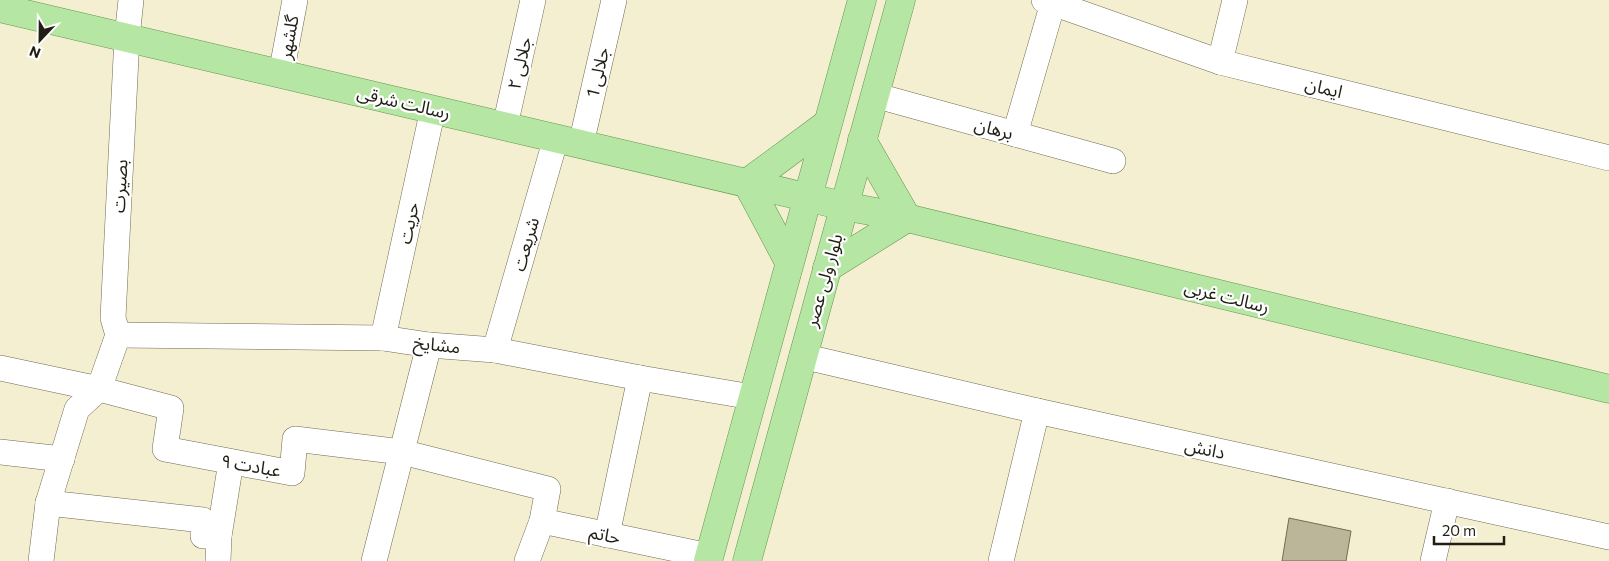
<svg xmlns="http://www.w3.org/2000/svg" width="1609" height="561" viewBox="0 0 1609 561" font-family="Commissioner,'Noto Sans Arabic',sans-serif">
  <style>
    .building { fill: #bbb69a; stroke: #716d52 }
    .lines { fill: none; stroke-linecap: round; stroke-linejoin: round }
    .minor-casing { stroke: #706b51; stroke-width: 26 }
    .major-casing { stroke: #61964a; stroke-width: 29 }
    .minor { stroke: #fff; stroke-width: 25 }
    .major { stroke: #b5e6a4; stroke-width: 28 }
    .labels { text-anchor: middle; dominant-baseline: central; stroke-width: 4.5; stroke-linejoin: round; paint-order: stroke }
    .street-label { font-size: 18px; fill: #211f15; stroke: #fff }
  </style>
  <rect width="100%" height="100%" fill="#f4efd1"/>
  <!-- building -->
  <path class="building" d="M1289,518l62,13 -5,30h-64z"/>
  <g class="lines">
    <defs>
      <g id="minor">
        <path d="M1044,0l176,62 389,96"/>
        <path d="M1220,62l15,-62"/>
        <path d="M281,74l14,-74"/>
        <path d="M874,95l239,66"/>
        <path d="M505,126l28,-126"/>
        <path d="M1015,134l38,-131"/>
        <path d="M581,144l33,-144"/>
        <path d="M118,335l265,3 46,7 66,5 145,28 112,19"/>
        <path d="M118,335l-5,-17 14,-281 4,-37"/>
        <path d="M383,338l50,-229"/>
        <path d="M495,350l61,-212"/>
        <path d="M802,356l235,55 572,126"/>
        <path d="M0,368l99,21 72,19 -6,41 127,24 3,-34 107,13 146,37 -6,32"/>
        <path d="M0,452l62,7"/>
        <path d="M48,503l155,17v16h16"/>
        <path d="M607,535l33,-157"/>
        <path d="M41,561l7,-58 29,-94 22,-20 19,-54"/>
        <path d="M218,561l1,-25 12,-74"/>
        <path d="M374,561l55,-216"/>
        <path d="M527,561l15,-40 167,35"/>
        <path d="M1001,561l36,-150"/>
        <path d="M1433,561l14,-60"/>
      </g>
      <g id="major">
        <path d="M0,8l844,198 63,12 702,171"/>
        <path d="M789,262l-42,-79 80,-59"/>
        <path d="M827,268l80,-50 -45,-78"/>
        <path d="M708,561l154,-561"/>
        <path d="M747,561l154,-561"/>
      </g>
    </defs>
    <!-- minor casing -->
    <use href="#minor" class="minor-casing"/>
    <!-- major casing -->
    <use href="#major" class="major-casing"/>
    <!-- minor -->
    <use href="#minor" class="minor"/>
    <!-- major -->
    <use href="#major" class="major"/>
  </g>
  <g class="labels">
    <!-- street labels -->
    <g class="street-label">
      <text transform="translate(288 37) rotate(-80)">گلشهر</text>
      <text transform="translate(519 63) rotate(-77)">جلالی ۲</text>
      <text transform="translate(597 72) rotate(-77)">جلالی 1</text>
      <text transform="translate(1324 87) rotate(14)">ایمان</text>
      <text transform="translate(404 102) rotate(13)">رسالت شرقی</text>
      <text transform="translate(994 128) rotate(15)">برهان</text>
      <text transform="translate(119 186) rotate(-87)">بصیرت</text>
      <text transform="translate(408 223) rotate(-78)">حریت</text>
      <text transform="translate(525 244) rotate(-74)">شریعت</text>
      <text transform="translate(823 280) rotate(-74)">بلوار ولی عصر</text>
      <text transform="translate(1227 296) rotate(14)">رسالت غربی</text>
      <text transform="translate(437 344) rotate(6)">مشایخ</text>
      <text transform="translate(1205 448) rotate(12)">دانش</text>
      <text transform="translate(251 465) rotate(10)">عبادت ۹</text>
      <text transform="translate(605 534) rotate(12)">حاتم</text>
    </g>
  </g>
  <!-- north arrow -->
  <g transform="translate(40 40) rotate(202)" stroke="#ffffff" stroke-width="4" paint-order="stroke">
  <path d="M0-4L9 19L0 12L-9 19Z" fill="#211f15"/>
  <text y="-8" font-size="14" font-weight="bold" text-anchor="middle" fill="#211f15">N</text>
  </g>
  <!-- scale -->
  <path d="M1434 536v8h70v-8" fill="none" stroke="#211f15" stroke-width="2.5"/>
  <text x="1442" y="536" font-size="15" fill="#211f15" stroke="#ffffff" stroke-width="4" paint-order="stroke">20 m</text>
</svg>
